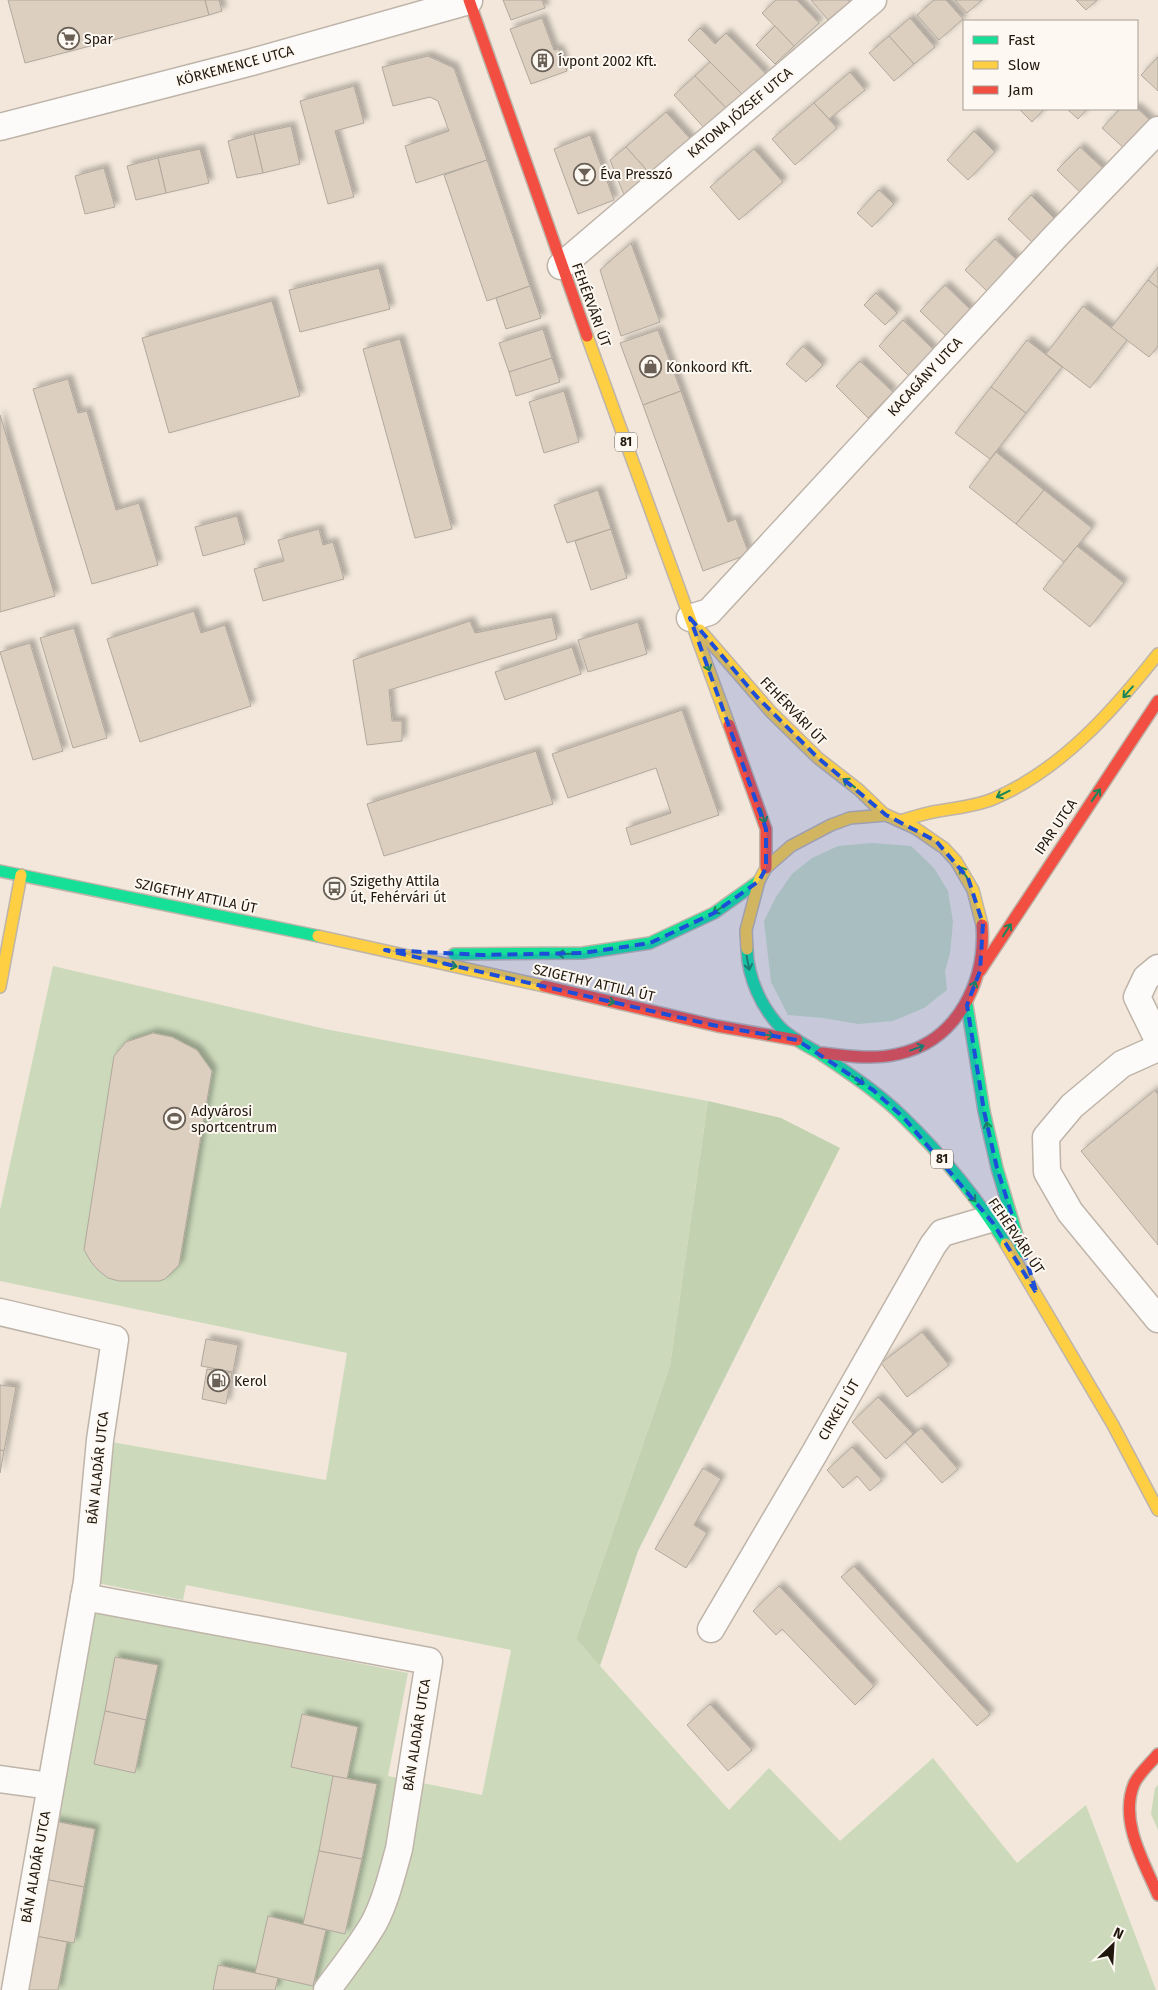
<svg xmlns="http://www.w3.org/2000/svg" width="1158" height="1990" viewBox="0 0 1158 1990" font-family="'Fira Sans',sans-serif">
  <style>
    .green { fill: #ccdabb }
    .forest { fill: #c2d1b0 }
    .building { fill: #dccfc0; stroke: #b1a89d; filter: url(#shadow) }
    .lines { fill: none; stroke-linecap: round; stroke-linejoin: round }
    .street-casing { stroke: #beb4a9; stroke-width: 29 }
    .fast-casing { stroke: #beb4a9; stroke-width: 14 }
    .slow-casing { stroke: #beb4a9; stroke-width: 14 }
    .jam-casing { stroke: #beb4a9; stroke-width: 14 }
    .street { stroke: #fdfbf9; stroke-width: 26 }
    .fast { stroke: #16e098; stroke-width: 11 }
    .slow { stroke: #ffcf43; stroke-width: 11 }
    .jam { stroke: #f24e42; stroke-width: 11 }
    .oneway { stroke: #1b8659 }
    .marked { fill: #1d4ed8; fill-opacity: 0.2; stroke: #1d4ed8; stroke-width: 4; stroke-dasharray: 10 6; stroke-linejoin: round }
    .labels { text-anchor: middle; dominant-baseline: central; stroke-width: 4; stroke-linejoin: round; paint-order: stroke }
    .shield { fill: #fdf8f2; stroke: #635b52; stroke-width: 1 }
    .shield-label { font-size: 12px; font-weight: bold; fill: #21180d }
    .poi-label { font-size: 14px; fill: #21180d; stroke: #fdf8f2; text-anchor: start }
    .street-label { font-size: 14px; fill: #21180d; stroke: #fdf8f2 }
  </style>
  <defs>
    <filter id="shadow"><feDropShadow dx="4.5" dy="-4.5" stdDeviation="2.5" flood-color="#0004"/></filter>
  </defs>
  <rect width="100%" height="100%" fill="#f2e7da"/>
  <!-- green -->
  <g class="green">
    <path d="M872,843l39,3 23,22 14,23 5,31 -3,31 -5,18 2,19 -23,18 -31,13 -35,3 -35,-6 -35,-3 -17,-33 -7,-61 12,-24 16,-23 20,-16 26,-12z"/>
    <path d="M53,966l272,63 383,72 -38,265 -94,273 153,171 40,-42 71,73 93,-83 84,105 69,-58 70,185h-1098l9,-48 7,1 21,-114 -41,-8 28,-212 326,64 -20,103 94,19 29,-145 -325,-65 -3,15 -96,-19 13,-141 226,40 21,-127 -347,-72v-71z"/>
    <path d="M1158,1785v45l-7,-16 4,-26z"/>
  </g>
  <!-- forest -->
  <path class="forest" d="M708,1101l73,17 59,30 -202,403 -38,115 -24,-27 94,-273z"/>
  <!-- building -->
  <g class="building">
    <path d="M8,0h197l4,15 -184,48z"/>
    <path d="M205,0h14l3,11 -13,4z"/>
    <path d="M503,0h39l3,8 -34,12z"/>
    <path d="M776,0h21l22,23 -25,23 -32,-33z"/>
    <path d="M811,0h37l2,2 -22,18z"/>
    <path d="M934,0h12l17,19 -24,21 -22,-25z"/>
    <path d="M955,0h27l-15,13z"/>
    <path d="M1076,0h21l-11,10z"/>
    <path d="M542,18l12,32 5,-1 8,22 -36,13 -21,-55z"/>
    <path d="M910,18l25,29 -21,17 -25,-28z"/>
    <path d="M775,26l19,20 -19,18 -19,-19z"/>
    <path d="M700,28l15,16 11,-11 40,41 -22,22 -56,-56z"/>
    <path d="M889,36l25,28 -20,17 -25,-28z"/>
    <path d="M428,56l26,12 33,92 -71,23 -11,-37 44,-15 -11,-30 -8,-4 -37,9 -11,-39z"/>
    <path d="M1158,57v34l-17,-16z"/>
    <path d="M710,62l34,34 -15,15 -34,-35z"/>
    <path d="M850,72l15,18 -36,29 -15,-16z"/>
    <path d="M695,76l34,35 -22,20 -33,-36z"/>
    <path d="M354,86l10,37 -29,8 19,66 -26,7 -28,-103z"/>
    <path d="M814,103l23,25 -42,37 -23,-26z"/>
    <path d="M1137,108l17,16 -27,27 -25,-23 18,-19z"/>
    <path d="M1019,109h25l-12,13z"/>
    <path d="M1067,109h20l-9,10z"/>
    <path d="M666,112l27,30 -40,35 -27,-30z"/>
    <path d="M291,126l9,38 -37,9 -9,-39z"/>
    <path d="M974,131l21,21 -27,28 -21,-20z"/>
    <path d="M254,134l9,39 -26,5 -9,-37z"/>
    <path d="M590,135l24,65 -36,14 -24,-65z"/>
    <path d="M626,147l27,30 -27,23 -16,-40z"/>
    <path d="M1080,147l27,25 -23,24 -27,-26z"/>
    <path d="M200,149l9,34 -43,10 -8,-35z"/>
    <path d="M754,149l29,33 -44,38 -29,-33z"/>
    <path d="M158,158l8,35 -30,7 -9,-34z"/>
    <path d="M487,160l43,126 -43,15 -43,-126z"/>
    <path d="M104,168l11,39 -30,7 -10,-38z"/>
    <path d="M879,190l15,14 -22,23 -15,-14z"/>
    <path d="M1031,195l27,27 -23,23 -27,-26z"/>
    <path d="M995,239l24,23 -30,31 -24,-23z"/>
    <path d="M631,243l29,79 -39,14 -21,-66z"/>
    <path d="M1158,267v21l-10,-8z"/>
    <path d="M379,268l11,41 -90,23 -11,-42z"/>
    <path d="M1148,280l10,8v58l-9,11 -38,-29z"/>
    <path d="M945,285l27,26 -25,26 -27,-26z"/>
    <path d="M530,286l11,32 -35,11 -10,-31z"/>
    <path d="M876,293l21,20 -12,12 -21,-20z"/>
    <path d="M272,301l28,95 -131,37 -27,-95z"/>
    <path d="M1083,306l44,34 -37,48 -44,-34z"/>
    <path d="M903,320l31,30 -25,26 -30,-30z"/>
    <path d="M543,329l9,29 -43,14 -10,-29z"/>
    <path d="M658,330l23,61 -38,14 -23,-62z"/>
    <path d="M400,339l52,190 -37,9 -52,-189z"/>
    <path d="M1027,340l35,27 -36,46 -35,-26z"/>
    <path d="M803,346l20,19 -17,17 -20,-18z"/>
    <path d="M552,358l8,24 -44,14 -7,-24z"/>
    <path d="M860,361l33,31 -25,26 -32,-32z"/>
    <path d="M68,379l10,34 9,-2 29,99 23,-7 19,62 -66,19 -59,-195z"/>
    <path d="M991,387l35,26 -36,46 -35,-26z"/>
    <path d="M564,391l15,51 -35,11 -15,-51z"/>
    <path d="M681,391l47,131 8,-3 13,35 -46,17 -60,-166z"/>
    <path d="M0,415l55,181 -55,16z"/>
    <path d="M996,452l48,38 -28,34 -47,-37z"/>
    <path d="M598,490l13,39 -44,14 -13,-38z"/>
    <path d="M1044,490l48,38 -28,34 -48,-38z"/>
    <path d="M237,516l8,28 -42,12 -8,-29z"/>
    <path d="M319,529l4,16 10,-3 11,37 -81,22 -9,-32 30,-8 -6,-21z"/>
    <path d="M611,529l16,49 -36,12 -16,-49z"/>
    <path d="M1077,546l47,37 -34,44 -47,-38z"/>
    <path d="M194,611l7,22 24,-8 26,81 -111,36 -33,-103z"/>
    <path d="M552,617l5,22 -168,51 3,31h10v20l-35,4 -14,-85 117,-39 5,12z"/>
    <path d="M638,622l9,32 -59,18 -10,-32z"/>
    <path d="M74,628l33,110 -34,10 -33,-110z"/>
    <path d="M30,643l33,108 -30,9 -33,-108z"/>
    <path d="M572,647l9,27 -76,26 -10,-28z"/>
    <path d="M682,710l37,105 -88,30 -5,-17 45,-15 -15,-45 -88,30 -16,-44z"/>
    <path d="M536,751l17,53 -169,52 -17,-52z"/>
    <path d="M153,1033l19,4 25,13 15,21 -33,194 -14,14 -6,2h-40l-11,-3 -10,-8 -7,-8 -7,-12 30,-194 12,-14z"/>
    <path d="M1155,1090l3,5v150l-77,-94z"/>
    <path d="M922,1332l27,33 -42,32 -26,-34z"/>
    <path d="M206,1339l32,6 -5,27 -32,-6z"/>
    <path d="M207,1369l25,4 -6,31 -24,-5z"/>
    <path d="M0,1385l16,2 -12,64 -4,-1z"/>
    <path d="M878,1397l35,37 -27,25 -34,-37z"/>
    <path d="M921,1428l37,41 -16,14 -37,-41z"/>
    <path d="M852,1447l30,33 -12,11 -13,-15 -14,12 -16,-18z"/>
    <path d="M0,1450l4,1 -4,22z"/>
    <path d="M703,1468l18,11 -27,46 13,8 -21,35 -31,-19z"/>
    <path d="M854,1566l136,148 -13,12 -136,-149z"/>
    <path d="M779,1586l95,100 -19,19 -73,-76 -6,6 -23,-24z"/>
    <path d="M115,1657l43,8 -12,55 -41,-9z"/>
    <path d="M710,1704l42,46 -24,21 -41,-46z"/>
    <path d="M105,1711l41,9 -11,53 -41,-9z"/>
    <path d="M302,1714l56,13 -11,52 -56,-12z"/>
    <path d="M333,1776l44,8 -15,75 -43,-8z"/>
    <path d="M54,1821l41,8 -11,58 -40,-8z"/>
    <path d="M319,1851l43,8 -17,75 -42,-10z"/>
    <path d="M44,1879l40,8 -10,56 -40,-7z"/>
    <path d="M268,1916l58,14 -13,56 -58,-13z"/>
    <path d="M25,1934l42,8 -9,48h-43z"/>
    <path d="M218,1965l60,13 -3,12h-62z"/>
  </g>
  <g class="lines">
    <defs>
      <g id="street">
        <path d="M0,127l252,-65 217,-61"/>
        <path d="M561,266l312,-266"/>
        <path d="M690,618l19,-6 345,-374 104,-108"/>
        <path d="M1158,968l-12,10 -9,19 21,43"/>
        <path d="M1158,1048l-36,16 -50,42 -26,31 1,35 23,40 88,107"/>
        <path d="M0,1312l115,27 -15,101 -13,141 -72,409"/>
        <path d="M84,1597l345,64 -30,188c-7,25 -13,51 -25,74 -14,24 -31,45 -47,67"/>
        <path d="M711,1629l103,-175 119,-209 9,-12 48,-14"/>
        <path d="M0,1779l50,7"/>
      </g>
      <g id="fast">
        <path d="M0,871l318,65"/>
        <path d="M747,949c1,29 14,58 34,79 10,10 26,18 38,25 29,20 59,39 84,64 39,38 75,82 103,127"/>
        <path d="M454,954l129,-1 67,-10 64,-30 45,-32"/>
        <path d="M967,1005l17,106 13,57 25,84"/>
      </g>
      <g id="slow">
        <path d="M587,336l142,389"/>
        <path d="M700,630l71,82 47,46 41,32 25,24 31,14 29,20 12,13 17,29 9,35"/>
        <path d="M900,821c11,-3 22,-7 33,-9 20,-4 41,-5 60,-13 68,-29 120,-88 165,-145"/>
        <path d="M318,936l226,50"/>
        <path d="M747,949l-1,-19 13,-49 7,-13 25,-22 40,-21 19,-7 36,-3"/>
        <path d="M0,987l21,-112"/>
        <path d="M1006,1244l107,181 45,85"/>
      </g>
      <g id="jam">
        <path d="M469,0l118,336"/>
        <path d="M729,725l37,104v39"/>
        <path d="M980,971l178,-270"/>
        <path d="M544,986l173,40 80,14"/>
        <path d="M822,1053c25,3 51,7 76,1 60,-13 88,-73 84,-129"/>
        <path d="M1158,1754c-8,10 -19,19 -24,30 -15,37 10,78 24,111"/>
      </g>
    </defs>
    <!-- street casing -->
    <use href="#street" class="street-casing"/>
    <!-- fast casing -->
    <use href="#fast" class="fast-casing"/>
    <!-- slow casing -->
    <use href="#slow" class="slow-casing"/>
    <!-- jam casing -->
    <use href="#jam" class="jam-casing"/>
    <!-- street -->
    <use href="#street" class="street"/>
    <!-- fast -->
    <use href="#fast" class="fast"/>
    <!-- slow -->
    <use href="#slow" class="slow"/>
    <!-- jam -->
    <use href="#jam" class="jam"/>
  </g>
  <!-- one-way arrows -->
  <defs><path id="oneway-shaft" d="M-6 0H5M1.5-3L5.5 0L1.5 3" fill="none" stroke-width="1.6" stroke-linecap="round" stroke-linejoin="round" transform="scale(1.25)"/></defs>
  <g class="oneway">
    <use href="#oneway-shaft" transform="translate(707 664) rotate(70)"/>
    <use href="#oneway-shaft" transform="translate(1128 692) rotate(131)"/>
    <use href="#oneway-shaft" transform="translate(849 783) rotate(-144)"/>
    <use href="#oneway-shaft" transform="translate(1003 794) rotate(154)"/>
    <use href="#oneway-shaft" transform="translate(1096 795) rotate(-55)"/>
    <use href="#oneway-shaft" transform="translate(763 816) rotate(74)"/>
    <use href="#oneway-shaft" transform="translate(964 873) rotate(-123)"/>
    <use href="#oneway-shaft" transform="translate(719 909) rotate(146)"/>
    <use href="#oneway-shaft" transform="translate(1007 930) rotate(-57)"/>
    <use href="#oneway-shaft" transform="translate(565 954) rotate(179)"/>
    <use href="#oneway-shaft" transform="translate(748 963) rotate(79)"/>
    <use href="#oneway-shaft" transform="translate(450 965) rotate(13)"/>
    <use href="#oneway-shaft" transform="translate(973 988) rotate(-70)"/>
    <use href="#oneway-shaft" transform="translate(608 1001) rotate(13)"/>
    <use href="#oneway-shaft" transform="translate(767 1035) rotate(10)"/>
    <use href="#oneway-shaft" transform="translate(917 1048) rotate(-20)"/>
    <use href="#oneway-shaft" transform="translate(858 1080) rotate(34)"/>
    <use href="#oneway-shaft" transform="translate(988 1129) rotate(-103)"/>
    <use href="#oneway-shaft" transform="translate(971 1196) rotate(51)"/>
  </g>
  <!-- marked area -->
  <path class="marked" d="M690,618l67,79 60,60 69,58 50,26 32,37 15,46 -3,47 -13,34 17,106 13,57 40,126 -44,-71 -89,-105 -31,-28 -76,-50 -80,-14 -332,-76 97,5 101,-2 67,-10 64,-30 45,-32 7,-13v-39z"/>
  <!-- icons -->
  <defs>
    <symbol id="supermarket-ring" viewBox="-11 -11 22 22"><circle r="9.5" fill="#fdf8f2" stroke="#6a6055" stroke-width="1.5"/><path d="M-6-5.5h2.5l.6 2H6L4.5 2H-2.5L-4.4-4H-6ZM-1.5 3.2a1.3 1.3 0 1 0 .1 0ZM3 3.2a1.3 1.3 0 1 0 .1 0Z" fill="#6a6055"/></symbol>
    <symbol id="building-ring" viewBox="-11 -11 22 22"><circle r="9.5" fill="#fdf8f2" stroke="#6a6055" stroke-width="1.5"/><path d="M-4-6H4V6H1V3H-1V6H-4ZM-2.5-4.3h1.7v1.8h-1.7ZM.8-4.3h1.7v1.8H.8ZM-2.5-1h1.7V.8h-1.7ZM.8-1h1.7V.8H.8Z" fill="#6a6055"/></symbol>
    <symbol id="bar-ring" viewBox="-11 -11 22 22"><circle r="9.5" fill="#fdf8f2" stroke="#6a6055" stroke-width="1.5"/><path d="M-6-5H6L.8 .8V4.5H3.5V6h-7V4.5H-.8V.8Z" fill="#6a6055"/></symbol>
    <symbol id="shop-ring" viewBox="-11 -11 22 22"><circle r="9.5" fill="#fdf8f2" stroke="#6a6055" stroke-width="1.5"/><path d="M-5-2.5h2.3a2.7 3.5 0 0 1 5.4 0H5L5.5 6h-11ZM-1.5-2.5h3a1.5 2.3 0 0 0-3 0Z" fill="#6a6055"/></symbol>
    <symbol id="bus-ring" viewBox="-11 -11 22 22"><circle r="9.5" fill="#fdf8f2" stroke="#6a6055" stroke-width="1.5"/><path d="M-5-6H5V4H4V6H2V4H-2V6H-4V4H-5ZM-3.5-4V0h7V-4ZM-3.5 1.2v1.5H-2V1.2ZM2 1.2v1.5H3.5V1.2Z" fill="#6a6055"/></symbol>
    <symbol id="stadium-ring" viewBox="-11 -11 22 22"><circle r="9.5" fill="#fdf8f2" stroke="#6a6055" stroke-width="1.5"/><path d="M0-5a6.5 5 0 1 0 0 10a6.5 5 0 1 0 0-10ZM-3.5-1.8h7v3.6h-7Z" fill="#6a6055"/></symbol>
    <symbol id="fuel-ring" viewBox="-11 -11 22 22"><circle r="9.5" fill="#fdf8f2" stroke="#6a6055" stroke-width="1.5"/><path d="M-5.5-6h7V0h2V4h1.3V-2.5L3-4.5l.8-.8L6-3V5H2.5V1h-1V6h-7ZM-4.2-4.7v3.2H.2V-4.7Z" fill="#6a6055"/></symbol>
  </defs>
  <g fill-rule="evenodd">
    <use href="#supermarket-ring" x="56" y="26" width="25" height="25"/>
    <use href="#building-ring" x="530" y="48" width="25" height="25"/>
    <use href="#bar-ring" x="572" y="162" width="25" height="25"/>
    <use href="#shop-ring" x="638" y="354" width="25" height="25"/>
    <use href="#bus-ring" x="322" y="876" width="25" height="25"/>
    <use href="#stadium-ring" x="162" y="1106" width="25" height="25"/>
    <use href="#fuel-ring" x="206" y="1368" width="25" height="25"/>
  </g>
  <g class="labels">
    <!-- shield labels -->
    <g class="shield">
      <rect x="615" y="432.5" width="22" height="19" rx="4"/>
      <rect x="931" y="1149.5" width="22" height="19" rx="4"/>
    </g>
    <g class="shield-label">
      <text x="626" y="442">81</text>
      <text x="942" y="1159">81</text>
    </g>
    <!-- poi labels -->
    <g class="poi-label">
      <text x="84" y="39">Spar</text>
      <text x="558" y="61">Ívpont 2002 Kft.</text>
      <text x="600" y="174">Éva Presszó</text>
      <text x="666" y="367">Konkoord Kft.</text>
      <text x="350" y="881">Szigethy Attila<tspan x="350" dy="16">út, Fehérvári út</tspan></text>
      <text x="191" y="1111">Adyvárosi<tspan x="191" dy="16">sportcentrum</tspan></text>
      <text x="234" y="1381">Kerol</text>
    </g>
    <!-- street labels -->
    <g class="street-label">
      <text transform="translate(235 66) rotate(-15)">KÖRKEMENCE UTCA</text>
      <text transform="translate(740 113) rotate(-40)">KATONA JÓZSEF UTCA</text>
      <text transform="translate(591 305) rotate(70)">FEHÉRVÁRI ÚT</text>
      <text transform="translate(925 377) rotate(-47)">KACAGÁNY UTCA</text>
      <text transform="translate(793 711) rotate(46)">FEHÉRVÁRI ÚT</text>
      <text transform="translate(1056 827) rotate(-56)">IPAR UTCA</text>
      <text transform="translate(196 896) rotate(12)">SZIGETHY ATTILA ÚT</text>
      <text transform="translate(594 983) rotate(13)">SZIGETHY ATTILA ÚT</text>
      <text transform="translate(1016 1236) rotate(56)">FEHÉRVÁRI ÚT</text>
      <text transform="translate(839 1410) rotate(-60)">CIRKELI ÚT</text>
      <text transform="translate(98 1468) rotate(-84)">BÁN ALADÁR UTCA</text>
      <text transform="translate(417 1735) rotate(-81)">BÁN ALADÁR UTCA</text>
      <text transform="translate(36 1867) rotate(-80)">BÁN ALADÁR UTCA</text>
    </g>
  </g>
  <!-- legend -->
  <rect x="963" y="20" width="175" height="90" fill="#fdf8f2" stroke="#a59e96"/>
  <rect x="973" y="36" width="25" height="8" fill="#16e098" stroke="#a59e96"/>
  <text x="1008" y="45" font-size="15" fill="#21180d">Fast</text>
  <rect x="973" y="61" width="25" height="8" fill="#ffcf43" stroke="#a59e96"/>
  <text x="1008" y="70" font-size="15" fill="#21180d">Slow</text>
  <rect x="973" y="86" width="25" height="8" fill="#f24e42" stroke="#a59e96"/>
  <text x="1008" y="95" font-size="15" fill="#21180d">Jam</text>
  <!-- north arrow -->
  <g transform="translate(1113 1945) rotate(25)" stroke="#fdf8f2" stroke-width="4" paint-order="stroke">
  <path d="M0-4L9 19L0 12L-9 19Z" fill="#21180d"/>
  <text y="-8" font-size="14" font-weight="bold" text-anchor="middle" fill="#21180d">N</text>
  </g>
</svg>
